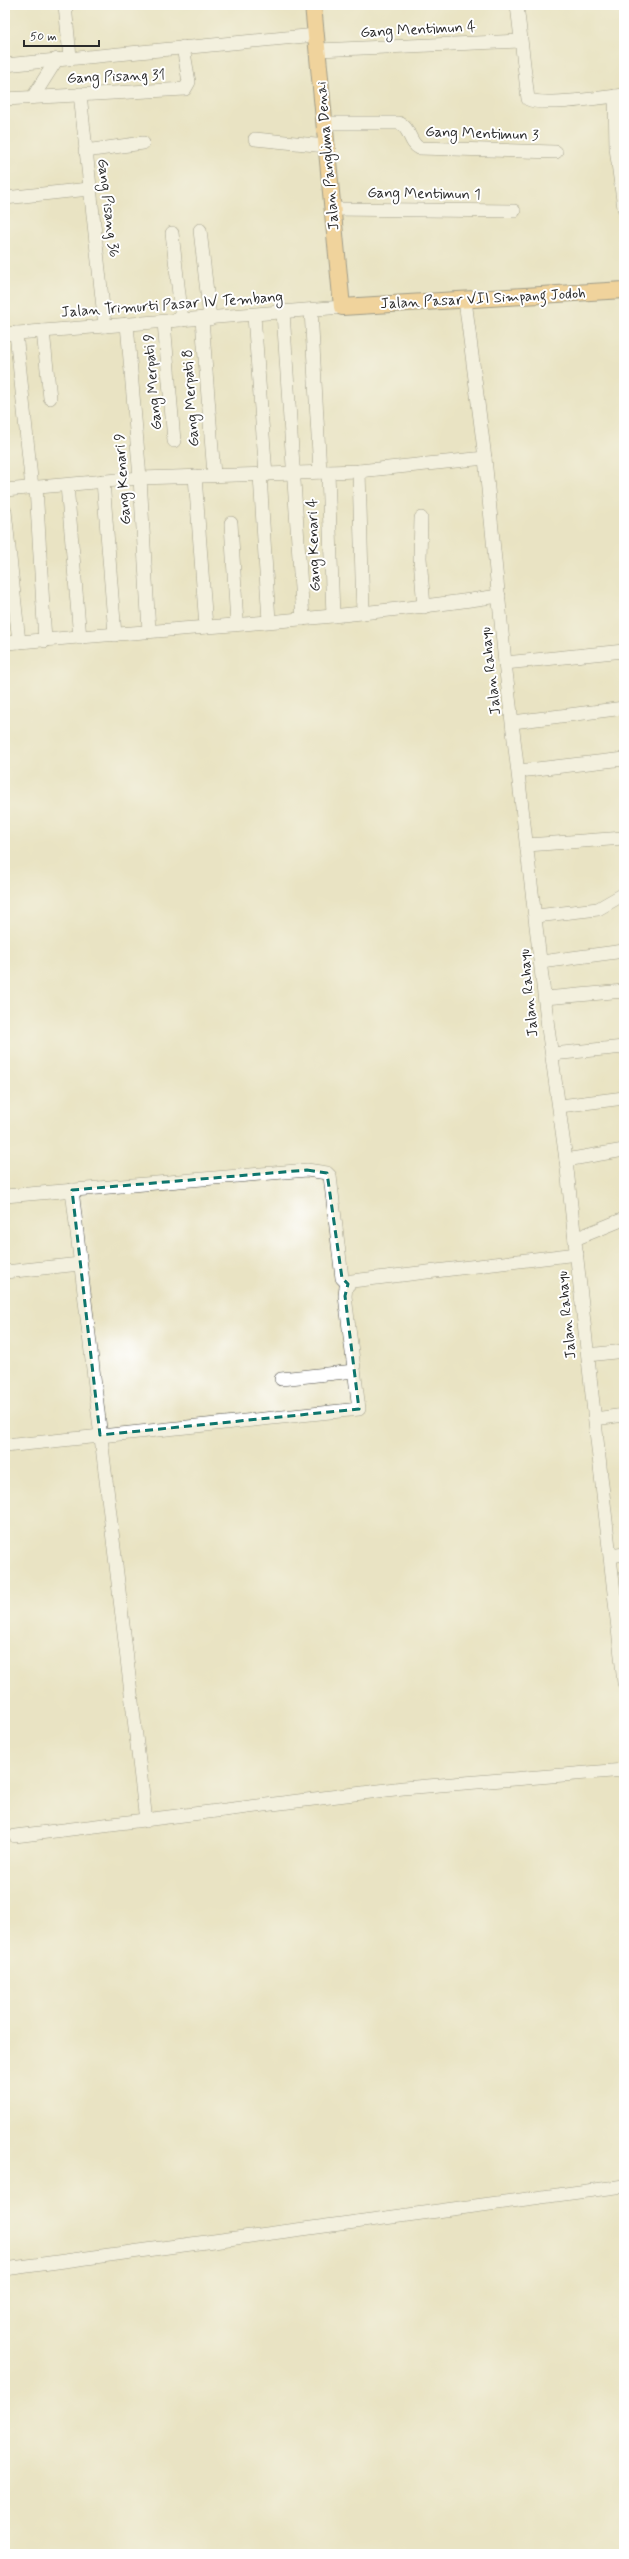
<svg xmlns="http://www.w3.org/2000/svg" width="629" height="2559" viewBox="0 0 629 2559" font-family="Mynerve,sans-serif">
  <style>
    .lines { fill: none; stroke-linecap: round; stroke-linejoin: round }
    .minor-casing { stroke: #484742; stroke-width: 14 }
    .major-casing { stroke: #484742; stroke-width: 18 }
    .minor { stroke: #fff; stroke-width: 13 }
    .major { stroke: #f9bf6d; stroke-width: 16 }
    .marked { fill: none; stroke: #0f766e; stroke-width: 3; stroke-dasharray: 8 5; stroke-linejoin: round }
    .labels { text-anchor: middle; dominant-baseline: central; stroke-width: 4; stroke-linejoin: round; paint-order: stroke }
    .street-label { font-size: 15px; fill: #2b2b2b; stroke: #fff }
  </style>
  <rect width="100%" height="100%" fill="#fff"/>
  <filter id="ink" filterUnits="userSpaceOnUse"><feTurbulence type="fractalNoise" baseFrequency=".025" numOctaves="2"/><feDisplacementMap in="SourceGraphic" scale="8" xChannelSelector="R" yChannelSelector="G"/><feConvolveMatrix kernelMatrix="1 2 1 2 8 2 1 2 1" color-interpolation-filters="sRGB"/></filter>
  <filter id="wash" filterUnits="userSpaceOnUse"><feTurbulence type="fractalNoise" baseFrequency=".012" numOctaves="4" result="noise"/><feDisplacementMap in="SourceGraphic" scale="16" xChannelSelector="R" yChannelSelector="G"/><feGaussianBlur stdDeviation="0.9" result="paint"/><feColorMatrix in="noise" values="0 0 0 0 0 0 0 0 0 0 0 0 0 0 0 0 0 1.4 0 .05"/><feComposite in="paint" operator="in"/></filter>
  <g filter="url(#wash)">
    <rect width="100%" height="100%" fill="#e9e3c3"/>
  </g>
  <g filter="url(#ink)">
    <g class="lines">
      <defs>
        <g id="minor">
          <path d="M65,5l5,52"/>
          <path d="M517,5l11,94c14,8 78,-2 96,-4"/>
          <path d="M318,50l202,-9"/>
          <path d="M5,65l311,-30"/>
          <path d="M80,94l25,232"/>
          <path d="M615,96l1,52 8,60"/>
          <path d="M33,97l24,-38"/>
          <path d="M5,99l180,-10 4,-7 -6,-35"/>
          <path d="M324,123h75c11,4 10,20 20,25l137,4"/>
          <path d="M255,139l71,7"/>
          <path d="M85,151l58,-8"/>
          <path d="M5,198l84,-9"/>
          <path d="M333,209l181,2"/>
          <path d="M200,230l10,89"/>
          <path d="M172,233l10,87"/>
          <path d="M465,300l20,158 20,205 43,365 18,132 58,523"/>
          <path d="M311,310l9,162"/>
          <path d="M283,312l20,307"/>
          <path d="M254,316l12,159"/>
          <path d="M202,319l12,156"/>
          <path d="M164,322l10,119"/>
          <path d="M127,324l13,154 9,153"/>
          <path d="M43,331l7,67"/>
          <path d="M16,333l16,155"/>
          <path d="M5,334l337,-27"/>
          <path d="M359,471l4,142"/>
          <path d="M328,472l5,144"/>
          <path d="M260,475l9,146"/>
          <path d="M195,476l11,151"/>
          <path d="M103,481l12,154"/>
          <path d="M67,485l13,153"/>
          <path d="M36,487l9,154"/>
          <path d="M5,490l135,-12 219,-7 126,-13"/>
          <path d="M5,511l14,131"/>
          <path d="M421,518l-1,40 4,49"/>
          <path d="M231,523l6,101"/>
          <path d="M5,643c165,-14 330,-23 494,-47"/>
          <path d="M505,663l119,-12"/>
          <path d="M513,722l111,-14"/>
          <path d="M519,771l105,-12"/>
          <path d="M527,845l97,-7"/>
          <path d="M536,916l62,-7 26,-15"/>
          <path d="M541,962l83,-11"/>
          <path d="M545,998l79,-7"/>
          <path d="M552,1054l72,-7"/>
          <path d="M560,1106l64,-8"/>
          <path d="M566,1160l58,-10"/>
          <path d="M72,1190l74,631"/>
          <path d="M5,1196l302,-26 20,3 3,3 12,102 6,6"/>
          <path d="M575,1239l49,-20"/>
          <path d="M5,1272l75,-8"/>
          <path d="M588,1355l36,-4"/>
          <path d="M281,1379l73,-8"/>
          <path d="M595,1419l29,-4"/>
          <path d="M5,1446l354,-37 -14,-113 1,-9 6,-6 225,-27"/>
          <path d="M611,1556l13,-2"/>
          <path d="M15,1836l388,-48 221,-18"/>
          <path d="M5,2269l619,-83"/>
        </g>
        <path id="major" d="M313,5l29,302 282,-17"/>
      </defs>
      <!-- minor casing -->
      <use href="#minor" class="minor-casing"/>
      <!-- major casing -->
      <use href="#major" class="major-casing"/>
      <!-- minor -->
      <use href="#minor" class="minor"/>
      <!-- major -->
      <use href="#major" class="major"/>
    </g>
  </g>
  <!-- marked area -->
  <path d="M0 0H629V2559H0ZM307,1170l20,3 15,105 6,6 -3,12 14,113 -259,26 -28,-245z" fill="#e9e3c3" fill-opacity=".55" fill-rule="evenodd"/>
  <path class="marked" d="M307,1170l20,3 15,105 6,6 -3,12 14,113 -259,26 -28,-245z"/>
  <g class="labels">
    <!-- street labels -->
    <g class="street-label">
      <text transform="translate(418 30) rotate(-3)">Gang Mentimun 4</text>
      <text transform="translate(116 77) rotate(-2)">Gang Pisang 31</text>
      <text transform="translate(482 134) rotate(2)">Gang Mentimun 3</text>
      <text transform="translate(328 156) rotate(-95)">Jalan Panglima Denai</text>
      <text transform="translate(424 194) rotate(1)">Gang Mentimun 1</text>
      <text transform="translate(108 208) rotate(83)">Gang Pisang 36</text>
      <text transform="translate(483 299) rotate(-3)">Jalan Pasar VII Simpang Jodoh</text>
      <text transform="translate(172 305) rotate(-4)">Jalan Trimurti Pasar IV Tembang</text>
      <text transform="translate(153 382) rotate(-95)">Gang Merpati 9</text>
      <text transform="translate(191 398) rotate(-94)">Gang Merpati 8</text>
      <text transform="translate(123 479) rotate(-94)">Gang Kenari 9</text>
      <text transform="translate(314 545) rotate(-92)">Gang Kenari 4</text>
      <text transform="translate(491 671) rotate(-97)">Jalan Rahayu</text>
      <text transform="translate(529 993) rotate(-96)">Jalan Rahayu</text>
      <text transform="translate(567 1315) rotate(-96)">Jalan Rahayu</text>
    </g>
  </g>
  <!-- margin -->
  <rect width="629" height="2559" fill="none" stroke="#fff" stroke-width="20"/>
  <!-- scale -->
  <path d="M24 40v6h75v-6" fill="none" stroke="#2b2b2b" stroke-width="2"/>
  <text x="30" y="40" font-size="12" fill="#2b2b2b" stroke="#ffffff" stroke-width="3" paint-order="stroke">50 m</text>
</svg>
